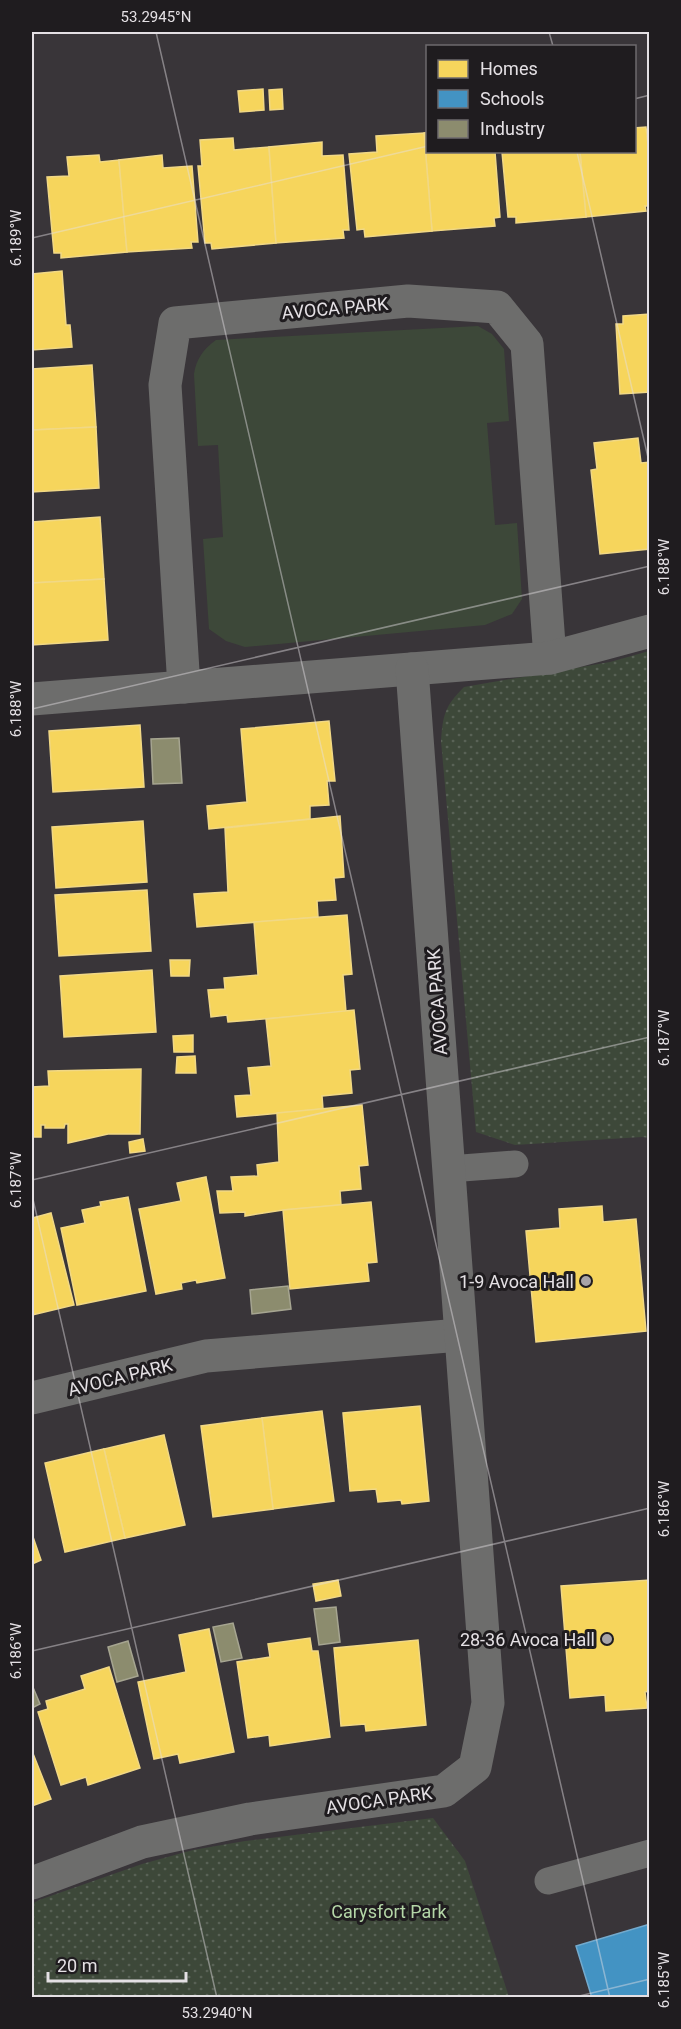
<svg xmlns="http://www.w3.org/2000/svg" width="681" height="2029" viewBox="0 0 681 2029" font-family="Roboto,sans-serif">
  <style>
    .grass { fill: #3d4839 }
    .park { fill: url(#park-dots) }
    .homes { fill: #f6d55c; stroke: #f1d885; stroke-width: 1.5 }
    .schools { fill: #4393c3; stroke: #73aacd; stroke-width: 1.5 }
    .industry { fill: #8c8c6e; stroke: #a6a591; stroke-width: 1.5 }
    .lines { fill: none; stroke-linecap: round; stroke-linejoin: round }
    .lane { stroke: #6d6d6c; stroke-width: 27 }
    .street { stroke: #6d6d6c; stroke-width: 33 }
    .ticks { fill: none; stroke: #e4e0e4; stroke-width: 1.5; stroke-opacity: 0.45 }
    .poi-dot { fill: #a8a4a8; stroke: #1f1c1f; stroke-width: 2 }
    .labels { text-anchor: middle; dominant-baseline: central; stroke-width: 6; stroke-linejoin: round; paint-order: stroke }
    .street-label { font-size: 18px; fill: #e4e0e4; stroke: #1f1c1f }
    .poi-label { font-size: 18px; fill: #e4e0e4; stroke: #1f1c1f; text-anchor: end }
    .park-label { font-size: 18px; fill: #b4d6a7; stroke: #1f1c1f }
    .neatline { fill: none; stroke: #e4e0e4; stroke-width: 2 }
    .ticks-label { font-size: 15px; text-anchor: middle; fill: #e4e0e4 }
  </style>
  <defs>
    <pattern id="park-dots" width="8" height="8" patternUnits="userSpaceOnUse" patternTransform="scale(1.5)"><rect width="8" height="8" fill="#3d4839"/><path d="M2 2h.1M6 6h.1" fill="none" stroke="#596256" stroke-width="1.8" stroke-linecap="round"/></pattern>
  </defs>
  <rect width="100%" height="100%" fill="#393539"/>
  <!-- grass -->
  <path class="grass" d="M478,326l14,8 12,15 5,72 -22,2 8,102 22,-2 5,76 -10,15 -27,11 -240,22 -19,-6 -17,-12 -6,-90 20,-2 -5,-92 -20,1 -4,-72c2,-14 9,-25 22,-34z"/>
  <!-- park -->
  <g class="park">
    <path d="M649,651v487l-7,-1 -127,8 -39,-13 -35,-391c2,-27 4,-35 23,-54l146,-25z"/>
    <path d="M433,1818l32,43 44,136h-477v-93l7,-4 103,-36 51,-14 52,-9z"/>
  </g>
  <!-- homes -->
  <g class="homes">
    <path d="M263,89l1,21 -24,2 -2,-21z"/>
    <path d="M282,89l1,20 -13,1 -1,-20z"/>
    <path d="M646,127l4,36v43h-5l1,5 -60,6 -6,-65h54v-24z"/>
    <path d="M428,132v20h67l5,65 -6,1 1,8 -63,5 -8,-98z"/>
    <path d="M424,133l8,98 -67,6 -1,-8 -7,1 -8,-76 28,-2 -1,-16z"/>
    <path d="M233,138l1,12 35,-3 7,96 -64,6 -1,-6h-6l-7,-77h4l-2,-26z"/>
    <path d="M322,142v14l21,-1 6,75h-6l1,8 -68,5 -7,-96z"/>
    <path d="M502,152h78l6,65 -70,6v-6h-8z"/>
    <path d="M99,155l1,7 19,-2 8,92 -66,6v-5h-7l-7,-76 22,-1 -2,-19z"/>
    <path d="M162,155l1,13 29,-2 6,76h-7l1,6 -65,4 -8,-92z"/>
    <path d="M62,271l4,54h4l2,22 -40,3v-76z"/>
    <path d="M650,314v78l-30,2 -4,-70h7v-8z"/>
    <path d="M92,365l4,62 -64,3v-61z"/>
    <path d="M96,427l3,61 -67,4v-62z"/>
    <path d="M638,438l3,25 9,-1v87l-50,5 -9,-84 6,-1 -3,-26z"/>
    <path d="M100,517l4,62 -72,4v-61z"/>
    <path d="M104,579l4,61 -76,5v-62z"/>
    <path d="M329,721l6,60h-8l2,24 -19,1v13l-101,10 -2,-23 40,-4 -6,-73z"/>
    <path d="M140,725l4,62 -91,5 -4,-61z"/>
    <path d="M340,816l4,61 -10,1 2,22 -19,1 1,16 -121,10 -3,-33 34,-2 -3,-64z"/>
    <path d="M143,821l4,61 -91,6 -4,-61z"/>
    <path d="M147,890l4,61 -92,5 -4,-61z"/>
    <path d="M347,915l5,59 -9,1 3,37 -118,10 -1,-7 -16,2 -3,-27 17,-1 -1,-11 34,-3 -4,-53z"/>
    <path d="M170,960h20l-1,16h-18z"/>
    <path d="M152,970l4,62 -92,5 -4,-61z"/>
    <path d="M354,1010l6,59 -10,1 2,23 -30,3 1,13 -86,8 -2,-21 16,-1 -3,-27 23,-2 -5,-47z"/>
    <path d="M193,1035v17h-19l-1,-16z"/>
    <path d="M195,1056l1,17h-20l1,-16z"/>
    <path d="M141,1069l-1,65h-32l-40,9v-19h-3l-1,4h-19v-3h-4v12h-9v-50l17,-1 -1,-15z"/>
    <path d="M362,1105l6,60 -9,1 2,23 -21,2 1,14 -58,5 -38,6v-4l-25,1 -3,-22h16l-2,-14 27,-1 -1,-11 22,-3 -2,-49z"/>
    <path d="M143,1139l2,12 -15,2 -1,-11z"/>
    <path d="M206,1177l19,101 -28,5 -1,-3 -15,3 1,6 -26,5 -17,-85 42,-8 -4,-18z"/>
    <path d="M128,1197l18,94 -69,14 -16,-77 24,-5 -3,-13 19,-4 -1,-4z"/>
    <path d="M371,1202l6,60 -10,1 2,18 -79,8 -7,-79z"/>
    <path d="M602,1206l1,16 33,-3 10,112 -110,11 -10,-111 34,-3 -1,-19z"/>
    <path d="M51,1213l23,92 -42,10v-97z"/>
    <path d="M420,1406l9,95 -27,3 -1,-4 -23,2 -2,-13 -26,2 -7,-78z"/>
    <path d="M322,1411l12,90 -61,8 -11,-91z"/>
    <path d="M262,1418l11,91 -60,8 -12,-91z"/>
    <path d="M164,1435l21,90 -60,13 -21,-89z"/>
    <path d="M104,1449l21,89 -60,14 -20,-89z"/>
    <path d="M32,1534l9,26 -9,4z"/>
    <path d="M338,1580l3,16 -25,5 -3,-17z"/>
    <path d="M650,1580v111l-5,1 2,16 -41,3 -1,-16 -35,3 -9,-112z"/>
    <path d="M209,1629l25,123 -54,11 -2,-9 -24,5 -16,-77 48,-10 -7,-37z"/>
    <path d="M310,1638l2,13h6l12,86 -60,9 -1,-11 -21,3 -11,-76 33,-5 -2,-13z"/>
    <path d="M418,1640l8,85 -60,6 -1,-7 -24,2 -7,-78z"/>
    <path d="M109,1667l31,101 -52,17 -2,-8 -25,8 -23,-73 10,-3 -2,-8 39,-12 -4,-13z"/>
    <path d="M32,1751l19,48 -19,7z"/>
  </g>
  <!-- schools -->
  <path class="schools" d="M650,1924v74h-58l-16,-52z"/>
  <!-- industry -->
  <g class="industry">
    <path d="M179,738l3,45 -29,1 -2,-45z"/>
    <path d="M288,1286l3,23 -39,5 -2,-24z"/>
    <path d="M336,1607l4,35 -21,3 -5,-36z"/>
    <path d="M233,1623l9,35 -21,4 -8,-35z"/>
    <path d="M128,1641l10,35 -21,6 -9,-35z"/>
    <path d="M32,1685l8,19 -8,4z"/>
  </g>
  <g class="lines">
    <!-- lane -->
    <g class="lane">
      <path d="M449,1169l66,-5"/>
      <path d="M548,1881l102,-28"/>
    </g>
    <!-- street -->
    <g class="street">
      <path d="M184,687l-19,-302 10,-62 233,-22 89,6 30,37 23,314"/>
      <path d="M32,699l518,-41 100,-27"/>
      <path d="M32,1398l174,-42 254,-21"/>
      <path d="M32,1883l110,-41 108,-23 194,-28 31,-24 13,-64 -76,-1034"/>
    </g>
  </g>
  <!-- ticks -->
  <path class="ticks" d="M156,32l454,1966M549,32l4,14M634,99l16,-4M577,152l73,314M32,238l396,-92M32,709l618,-143M32,1180l618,-143M32,1195l185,803M32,1651l618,-143M571,1998l79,-19"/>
  <!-- markers -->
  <g class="poi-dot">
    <circle cx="586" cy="1281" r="6"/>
    <circle cx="607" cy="1639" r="6"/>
  </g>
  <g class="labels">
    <!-- street labels -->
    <g class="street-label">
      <text transform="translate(335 308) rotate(-5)">AVOCA PARK</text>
      <text transform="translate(437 1002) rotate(-94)">AVOCA PARK</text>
      <text transform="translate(120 1377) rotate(-14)">AVOCA PARK</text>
      <text transform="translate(379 1800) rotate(-8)">AVOCA PARK</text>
    </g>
    <!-- poi labels -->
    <g class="poi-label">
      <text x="574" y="1281">1-9 Avoca Hall</text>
      <text x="595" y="1639">28-36 Avoca Hall</text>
    </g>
    <!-- park labels -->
    <g class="park-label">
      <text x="389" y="1911">Carysfort Park</text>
    </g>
  </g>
  <!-- border -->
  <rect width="681" height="2029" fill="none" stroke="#1f1c1f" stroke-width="66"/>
  <!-- legend -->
  <rect x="426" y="45" width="210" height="108" fill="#1f1c1f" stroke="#6e6a6e" stroke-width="1.5"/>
  <rect x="438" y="60" width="30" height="18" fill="#f6d55c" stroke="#6e6a6e" stroke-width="1.5"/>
  <text x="480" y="75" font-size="18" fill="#e4e0e4">Homes</text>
  <rect x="438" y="90" width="30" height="18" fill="#4393c3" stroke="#6e6a6e" stroke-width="1.5"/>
  <text x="480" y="105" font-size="18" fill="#e4e0e4">Schools</text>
  <rect x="438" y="120" width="30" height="18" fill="#8c8c6e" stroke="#6e6a6e" stroke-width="1.5"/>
  <text x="480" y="135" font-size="18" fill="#e4e0e4">Industry</text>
  <!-- scale -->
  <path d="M48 1972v9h138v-9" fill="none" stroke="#e4e0e4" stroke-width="3"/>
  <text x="57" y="1972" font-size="18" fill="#e4e0e4" stroke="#1f1c1f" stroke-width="4.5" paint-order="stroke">20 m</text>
  <rect x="33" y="33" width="615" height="1963" class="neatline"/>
  <g class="ticks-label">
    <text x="156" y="22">53.2945°N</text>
    <text transform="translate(16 238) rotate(-90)" y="5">6.189°W</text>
    <text transform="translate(664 567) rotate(-90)" y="5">6.188°W</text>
    <text transform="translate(16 709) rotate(-90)" y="5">6.188°W</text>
    <text transform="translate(664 1038) rotate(-90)" y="5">6.187°W</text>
    <text transform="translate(16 1180) rotate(-90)" y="5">6.187°W</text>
    <text transform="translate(664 1509) rotate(-90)" y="5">6.186°W</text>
    <text transform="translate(16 1651) rotate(-90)" y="5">6.186°W</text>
    <text transform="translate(664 1980) rotate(-90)" y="5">6.185°W</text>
    <text x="217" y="2018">53.2940°N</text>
  </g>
</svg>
